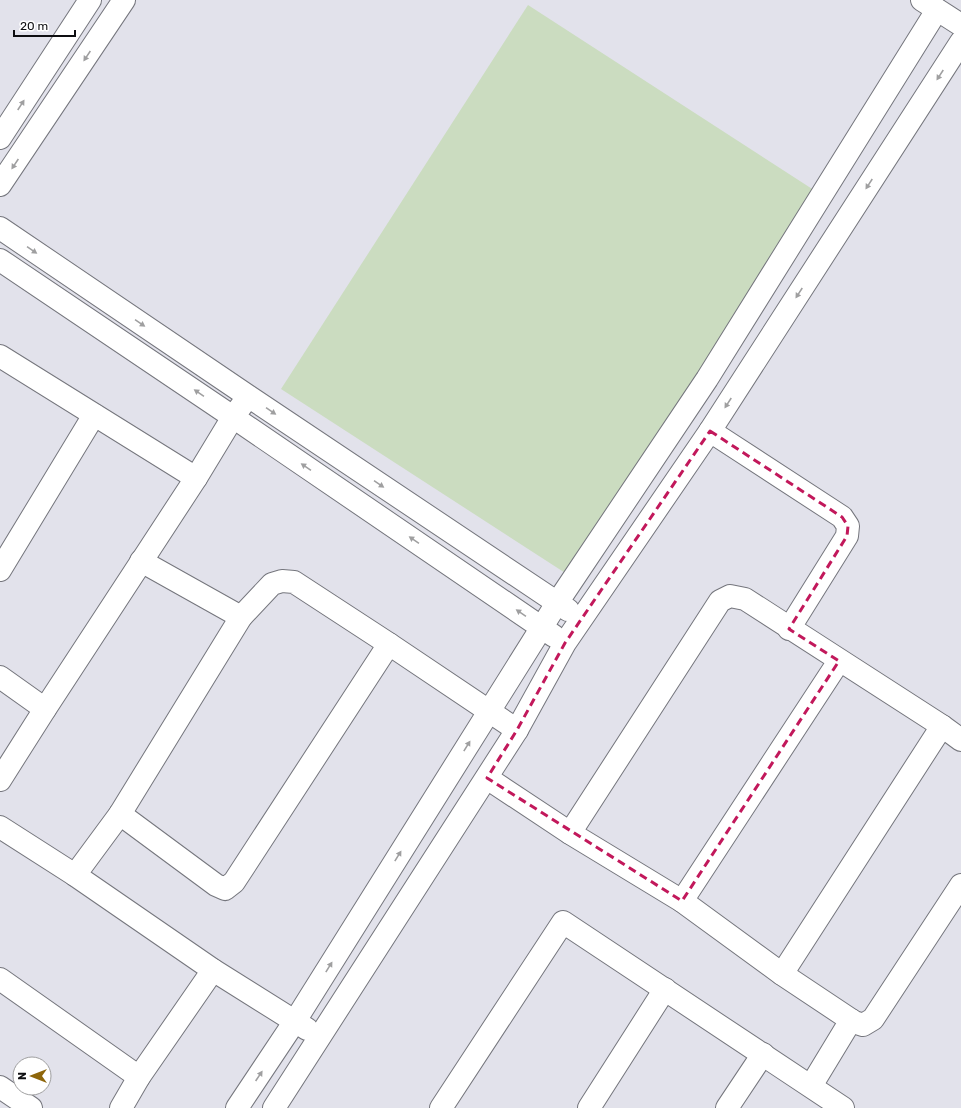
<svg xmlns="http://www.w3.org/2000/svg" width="961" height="1108" viewBox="0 0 961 1108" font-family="Rubik,sans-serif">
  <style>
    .green { fill: #cbdcc0 }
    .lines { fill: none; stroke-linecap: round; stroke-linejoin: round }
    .minor-casing { stroke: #75767d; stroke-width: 24 }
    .minor { stroke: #fff; stroke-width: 22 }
    .oneway { fill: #9f9fa0 }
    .marked { fill: none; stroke: #c2185b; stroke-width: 3; stroke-dasharray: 8 5; stroke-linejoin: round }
  </style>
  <rect width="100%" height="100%" fill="#e2e2eb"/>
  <!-- green -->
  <path class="green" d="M528,5l292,189 -247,384 -292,-189z"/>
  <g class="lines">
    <defs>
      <g id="minor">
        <path d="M922,0l39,25"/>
        <path d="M0,138l90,-138"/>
        <path d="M0,185l124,-185"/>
        <path d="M0,228l248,168 320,214"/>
        <path d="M0,260l233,157 321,219"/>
        <path d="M0,356l196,122"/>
        <path d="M710,431l132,86 6,9 -1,10 -58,93"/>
        <path d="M141,561l100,56"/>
        <path d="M0,570l94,-155"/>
        <path d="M0,677l45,32"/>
        <path d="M487,778l83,55 112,68 100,73 72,48 9,3 10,-6 88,-134"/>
        <path d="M0,780l45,-71 151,-231 37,-61 9,-12"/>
        <path d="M120,814l96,71 9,4 9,-7 155,-238"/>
        <path d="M0,827l75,48 138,95 94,59"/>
        <path d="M570,833l150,-232 10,-5 15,3 197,127 19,14"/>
        <path d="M75,875l45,-61 121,-197 31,-33 10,-3 12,1 95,62 128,86"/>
        <path d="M682,901l157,-240"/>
        <path d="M782,974l160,-248"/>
        <path d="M0,979l139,98"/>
        <path d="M811,1086l40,-66"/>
        <path d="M0,1087l31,21"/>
        <path d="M121,1108l18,-31 74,-107"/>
        <path d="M237,1108l58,-87 262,-418 150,-224 230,-369"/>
        <path d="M274,1108l243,-378 48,-87 145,-212 251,-389"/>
        <path d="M441,1108l122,-186 280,186"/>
        <path d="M589,1108l76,-119"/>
        <path d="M727,1108l36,-54"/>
      </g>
    </defs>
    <!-- minor casing -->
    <use href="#minor" class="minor-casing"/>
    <!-- minor -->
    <use href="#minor" class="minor"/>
  </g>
  <!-- one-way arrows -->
  <defs><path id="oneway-solid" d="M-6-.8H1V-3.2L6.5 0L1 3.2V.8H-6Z"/></defs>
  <g class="oneway">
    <use href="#oneway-solid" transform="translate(87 56) rotate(124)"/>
    <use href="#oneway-solid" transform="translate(940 75) rotate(123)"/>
    <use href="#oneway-solid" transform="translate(21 105) rotate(-57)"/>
    <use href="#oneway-solid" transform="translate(15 164) rotate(124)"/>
    <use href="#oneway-solid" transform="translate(869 184) rotate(123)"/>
    <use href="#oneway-solid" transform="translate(32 250) rotate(34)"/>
    <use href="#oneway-solid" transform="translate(799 293) rotate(123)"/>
    <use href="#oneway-solid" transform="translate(140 323) rotate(34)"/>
    <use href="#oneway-solid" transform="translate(199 393) rotate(-146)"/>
    <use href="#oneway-solid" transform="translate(728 403) rotate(123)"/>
    <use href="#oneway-solid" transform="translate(271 411) rotate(34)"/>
    <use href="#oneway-solid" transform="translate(306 467) rotate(-146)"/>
    <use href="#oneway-solid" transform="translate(379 484) rotate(34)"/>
    <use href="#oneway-solid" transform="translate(414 540) rotate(-146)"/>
    <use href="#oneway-solid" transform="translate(521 613) rotate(-146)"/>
    <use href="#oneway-solid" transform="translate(467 746) rotate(-58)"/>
    <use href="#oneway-solid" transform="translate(398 856) rotate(-58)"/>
    <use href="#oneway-solid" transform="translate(329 967) rotate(-58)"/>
    <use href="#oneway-solid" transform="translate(259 1076) rotate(-56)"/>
  </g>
  <!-- marked area -->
  <path class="marked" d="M710,431l132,86 6,9 -1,10 -58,93 50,32 -157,240 -195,-123 30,-48 48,-87z"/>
  <!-- north arrow -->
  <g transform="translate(32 1076) rotate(270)"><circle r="19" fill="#ffffff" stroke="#9f9fa0"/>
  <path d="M0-3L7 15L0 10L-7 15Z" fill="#8e660b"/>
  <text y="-6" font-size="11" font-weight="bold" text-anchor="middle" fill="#0e0e11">N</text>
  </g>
  <!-- scale -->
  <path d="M14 30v6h61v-6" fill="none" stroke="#0e0e11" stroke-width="2"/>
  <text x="20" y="30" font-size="12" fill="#0e0e11" stroke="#ffffff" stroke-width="3" paint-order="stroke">20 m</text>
</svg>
